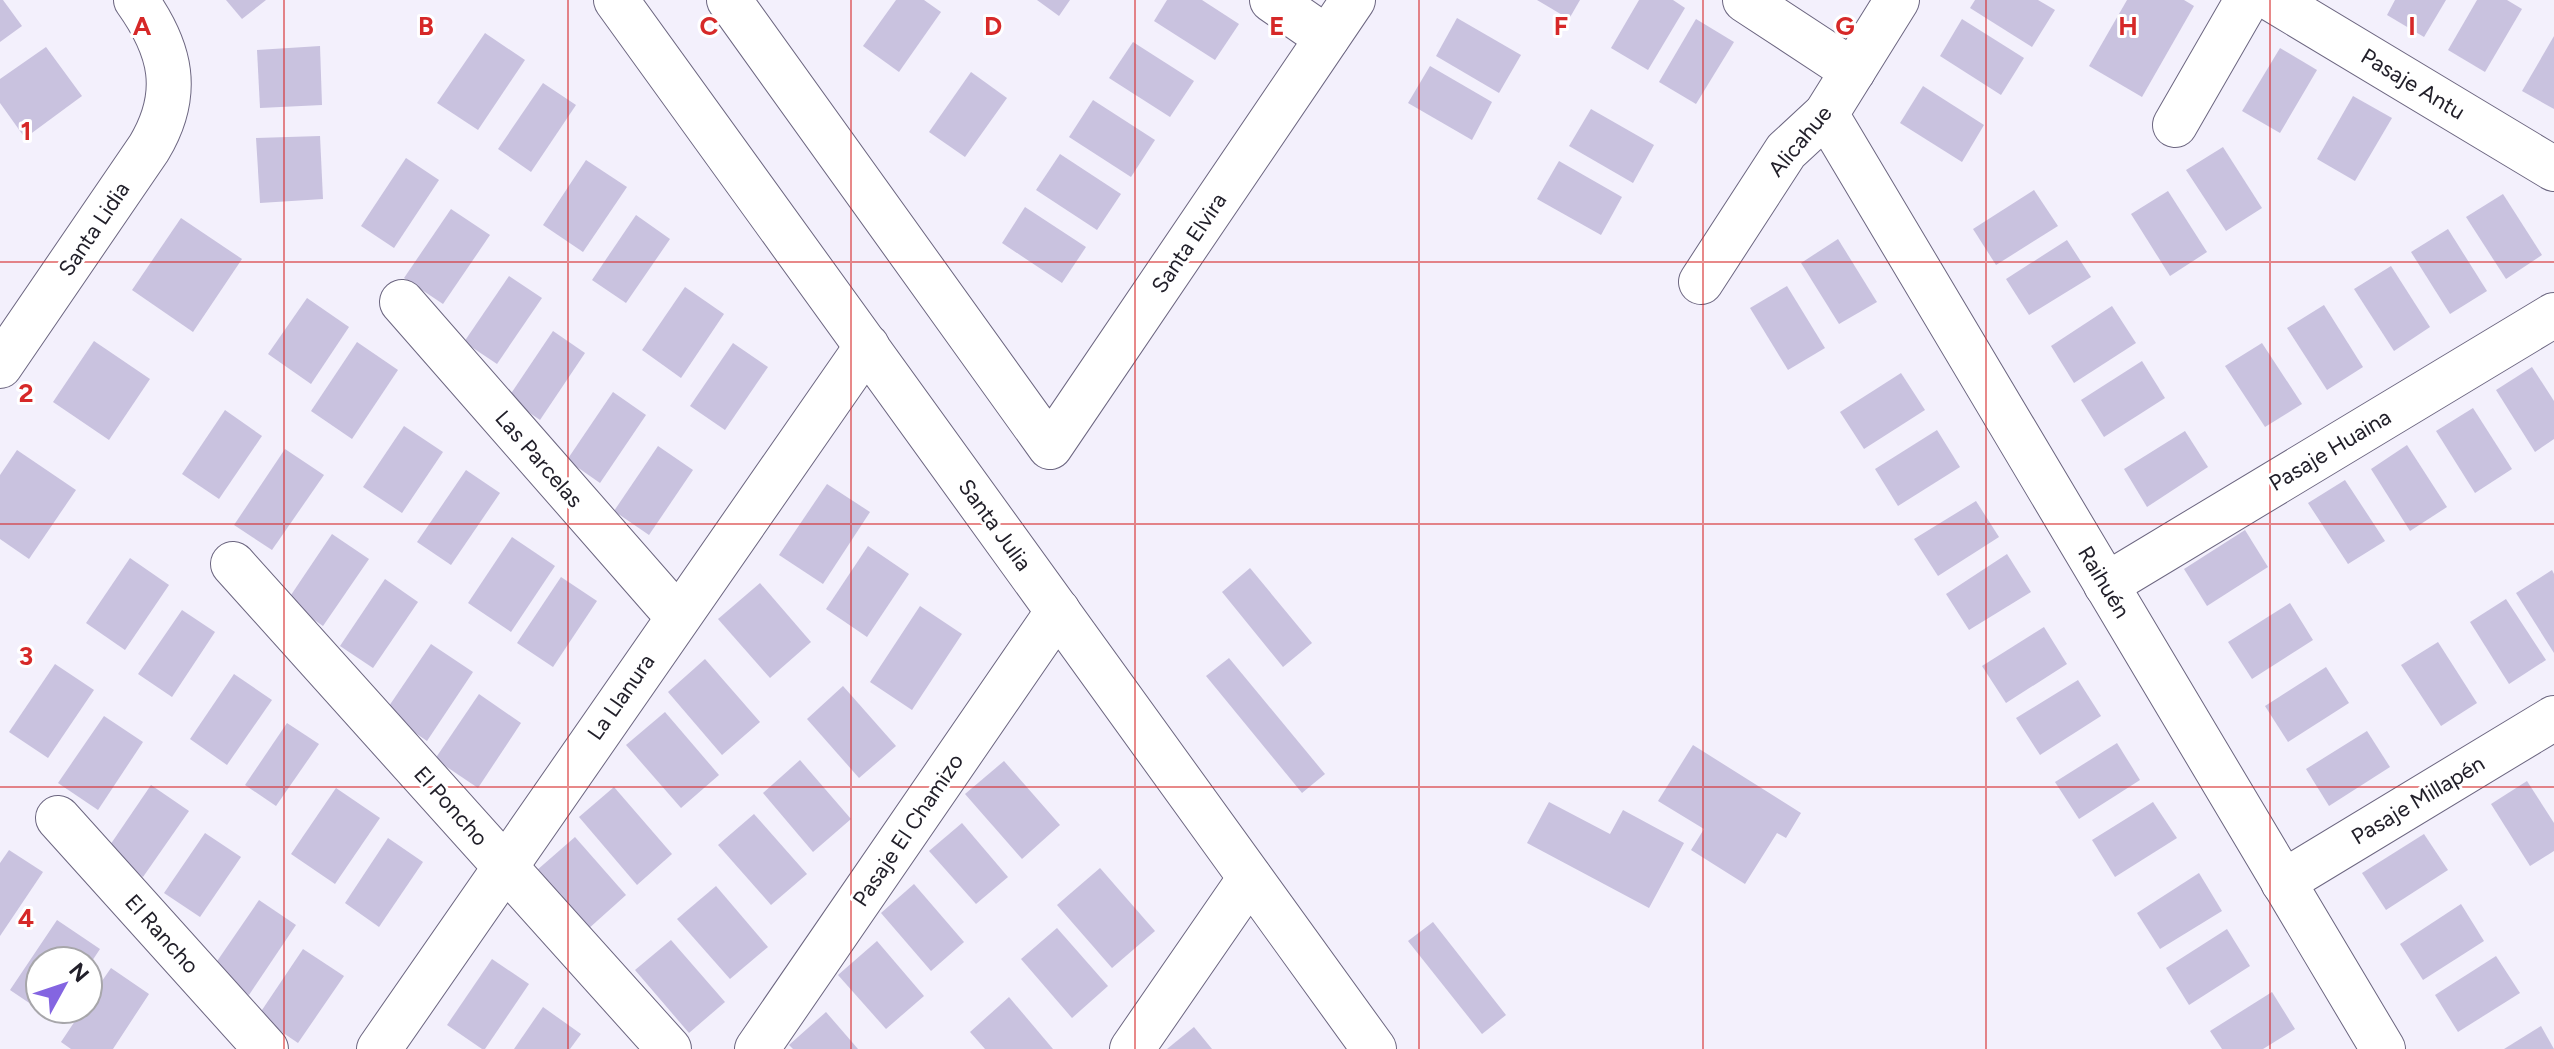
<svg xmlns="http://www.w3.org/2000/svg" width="2554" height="1049" viewBox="0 0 2554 1049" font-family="Figtree,sans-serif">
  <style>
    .building { fill: #c9c2df }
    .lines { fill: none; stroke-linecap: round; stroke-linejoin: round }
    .street-casing { stroke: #6c6680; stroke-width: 46 }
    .street { stroke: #fff; stroke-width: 44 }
    .grid { fill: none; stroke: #d62828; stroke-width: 2; stroke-opacity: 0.55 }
    .labels { text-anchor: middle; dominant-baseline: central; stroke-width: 6; stroke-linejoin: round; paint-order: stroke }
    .street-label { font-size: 22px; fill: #22202a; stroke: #fff }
    .grid-label { font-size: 26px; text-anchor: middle; font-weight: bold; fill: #d62828; stroke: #fff; stroke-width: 6; stroke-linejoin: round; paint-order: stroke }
  </style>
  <rect width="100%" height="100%" fill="#f3f0fc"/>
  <!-- building -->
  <g class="building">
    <path d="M0,0h3l19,26 -22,16z"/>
    <path d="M226,0h40l-24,19z"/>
    <path d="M896,0h28l17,12 -42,60 -36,-26z"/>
    <path d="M1037,0h33l-11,16z"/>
    <path d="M1167,0h35l37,24 -24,36 -61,-39z"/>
    <path d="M1537,0h43l-11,19z"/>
    <path d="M1639,0h34l12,8 -37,62 -37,-22z"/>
    <path d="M1975,0h63l17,10 -23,37 -62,-39z"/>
    <path d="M2127,0h57l10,6 -52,91 -53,-31z"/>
    <path d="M2395,0h51l-22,37 -37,-22z"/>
    <path d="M2477,0h30l15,9 -37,63 -37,-22z"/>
    <path d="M1457,18l64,37 -22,38 -63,-37z"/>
    <path d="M1696,19l38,23 -38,62 -37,-22z"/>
    <path d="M1962,19l62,39 -23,37 -61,-39z"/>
    <path d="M485,33l40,27 -47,70 -41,-27z"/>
    <path d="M2554,36v73l-32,-18z"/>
    <path d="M1133,42l61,39 -24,36 -61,-39z"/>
    <path d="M320,46l2,59 -62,3 -3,-58z"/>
    <path d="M46,47l36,49 -57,42 -25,-35v-24z"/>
    <path d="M2280,48l37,22 -37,63 -38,-22z"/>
    <path d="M1430,66l62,36 -20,38 -64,-37z"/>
    <path d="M971,72l36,26 -42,59 -36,-25z"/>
    <path d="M543,83l33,22 -45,67 -33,-23z"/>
    <path d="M1923,86l61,39 -22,37 -62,-39z"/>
    <path d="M2353,96l39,22 -37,63 -38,-22z"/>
    <path d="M1093,100l62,40 -24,37 -62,-40z"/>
    <path d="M1591,109l63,36 -21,38 -64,-37z"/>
    <path d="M320,136l3,63 -63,4 -4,-65z"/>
    <path d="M2223,147l39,61 -36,23 -40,-61z"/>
    <path d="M1060,154l61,40 -24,36 -61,-40z"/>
    <path d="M406,158l33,22 -45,68 -33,-22z"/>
    <path d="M586,160l41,27 -44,65 -40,-27z"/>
    <path d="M1559,161l63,36 -21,38 -64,-36z"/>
    <path d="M2034,190l24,36 -62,39 -23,-36z"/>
    <path d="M2168,191l39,61 -37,24 -39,-62z"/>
    <path d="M2503,194l39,61 -36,24 -40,-62z"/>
    <path d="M1025,207l61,40 -24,36 -60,-40z"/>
    <path d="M451,209l39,26 -47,69 -39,-26z"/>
    <path d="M636,215l34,24 -44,64 -34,-23z"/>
    <path d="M181,218l61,41 -49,73 -61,-42z"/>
    <path d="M2448,229l39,62 -37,23 -39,-62z"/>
    <path d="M1838,239l39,63 -38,22 -38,-61z"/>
    <path d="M2067,240l24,37 -62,38 -23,-36z"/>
    <path d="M2391,266l39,61 -36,24 -40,-62z"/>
    <path d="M509,276l33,22 -45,66 -33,-22z"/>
    <path d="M1787,286l38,62 -37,22 -38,-62z"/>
    <path d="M685,287l39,27 -43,64 -39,-28z"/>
    <path d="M307,298l42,29 -38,57 -43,-30z"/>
    <path d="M2324,305l39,62 -36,23 -40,-62z"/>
    <path d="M2112,306l24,37 -62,40 -23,-37z"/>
    <path d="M553,331l32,22 -45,67 -32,-22z"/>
    <path d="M94,341l56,38 -41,61 -56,-38z"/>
    <path d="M357,342l41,28 -46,69 -41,-28z"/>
    <path d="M733,343l35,24 -43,63 -35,-24z"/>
    <path d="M2262,343l40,61 -37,23 -40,-61z"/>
    <path d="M2142,361l23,37 -61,39 -23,-37z"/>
    <path d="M2532,367l22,34v38l-19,13 -39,-62z"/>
    <path d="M1901,373l24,37 -61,39 -24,-37z"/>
    <path d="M613,392l33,23 -46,68 -33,-23z"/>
    <path d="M2473,408l39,61 -37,24 -39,-62z"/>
    <path d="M225,410l37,26 -43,63 -37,-25z"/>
    <path d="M404,426l39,26 -41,61 -39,-26z"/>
    <path d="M1937,430l23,37 -62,39 -23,-37z"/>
    <path d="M2185,431l23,36 -61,40 -23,-38z"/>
    <path d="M2407,445l40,62 -37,24 -39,-62z"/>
    <path d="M658,446l35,24 -44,65 -35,-24z"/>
    <path d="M285,449l39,26 -52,75 -38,-25z"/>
    <path d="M17,450l59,40 -47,69 -29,-20v-64z"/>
    <path d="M466,470l34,23 -49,72 -34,-23z"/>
    <path d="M2345,480l40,61 -37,23 -40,-61z"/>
    <path d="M827,484l43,28 -47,72 -44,-29z"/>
    <path d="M1976,501l23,36 -61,39 -24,-37z"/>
    <path d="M2245,530l23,37 -61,39 -23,-37z"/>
    <path d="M332,534l37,25 -46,67 -36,-25z"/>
    <path d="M512,537l43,29 -44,66 -43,-29z"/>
    <path d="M868,546l41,28 -42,63 -41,-28z"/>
    <path d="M2007,554l24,38 -62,38 -23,-36z"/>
    <path d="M130,558l39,27 -44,65 -39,-27z"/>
    <path d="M1250,568l62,75 -29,24 -61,-75z"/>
    <path d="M2552,570l2,4v79l-38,-60z"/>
    <path d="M561,577l36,24 -44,66 -36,-24z"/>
    <path d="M385,579l33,23 -45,66 -33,-22z"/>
    <path d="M760,583l51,59 -41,36 -52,-59z"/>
    <path d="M2506,599l40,61 -37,24 -39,-62z"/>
    <path d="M2290,603l23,37 -61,39 -24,-37z"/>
    <path d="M920,606l42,28 -50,76 -42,-28z"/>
    <path d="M182,610l33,22 -43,65 -34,-23z"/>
    <path d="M2044,627l23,37 -61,39 -24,-37z"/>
    <path d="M2438,642l39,61 -36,23 -40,-61z"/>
    <path d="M431,644l42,28 -46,69 -42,-29z"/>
    <path d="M1229,658l96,116 -23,19 -96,-117z"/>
    <path d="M705,659l55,63 -38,33 -54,-63z"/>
    <path d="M55,664l39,26 -46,68 -39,-26z"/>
    <path d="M2326,667l23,36 -61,39 -23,-36z"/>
    <path d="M234,674l38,26 -45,65 -37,-26z"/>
    <path d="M2078,680l23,36 -61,39 -24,-37z"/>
    <path d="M843,686l53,60 -37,32 -52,-59z"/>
    <path d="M479,694l42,29 -43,65 -43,-29z"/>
    <path d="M665,712l54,63 -38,33 -55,-63z"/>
    <path d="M104,716l39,26 -45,68 -40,-27z"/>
    <path d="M287,723l32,21 -43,62 -31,-21z"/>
    <path d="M2367,731l23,36 -61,39 -23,-37z"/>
    <path d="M2117,743l23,37 -61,39 -24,-37z"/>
    <path d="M1693,745l108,68 -15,25 -9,-5 -32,51 -54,-34 13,-21 -46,-28z"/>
    <path d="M800,760l51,59 -38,33 -50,-59z"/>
    <path d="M1004,761l56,64 -38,34 -57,-65z"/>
    <path d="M2527,781l27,42v28l-24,15 -39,-62z"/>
    <path d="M151,785l38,26 -46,66 -37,-26z"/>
    <path d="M614,787l58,67 -35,31 -58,-68z"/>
    <path d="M336,788l44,30 -45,66 -44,-30z"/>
    <path d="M1549,802l61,32 13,-24 61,33 -35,65 -122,-65z"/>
    <path d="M2153,802l24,36 -62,39 -23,-37z"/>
    <path d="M754,814l53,60 -36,31 -53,-60z"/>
    <path d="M962,823l46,54 -32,27 -47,-53z"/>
    <path d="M205,833l36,24 -41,60 -36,-24z"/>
    <path d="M2424,834l24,36 -62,40 -24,-37z"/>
    <path d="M575,837l51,58 -39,35 -51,-59z"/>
    <path d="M388,838l35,24 -44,65 -34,-24z"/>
    <path d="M9,850l34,22 -43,64v-73z"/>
    <path d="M1100,868l55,63 -43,37 -55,-63z"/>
    <path d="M2199,873l23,38 -62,38 -23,-36z"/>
    <path d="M914,884l50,58 -33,29 -50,-58z"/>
    <path d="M716,886l52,61 -38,32 -53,-60z"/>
    <path d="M259,900l37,25 -47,70 -38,-25z"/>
    <path d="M2461,904l23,37 -61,39 -23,-36z"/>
    <path d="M57,920l43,29 -12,18v-6h-48v48h20l-7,10 -43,-29z"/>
    <path d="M1433,922l73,93 -24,19 -74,-93z"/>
    <path d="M1057,928l51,58 -36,32 -51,-59z"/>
    <path d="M2227,929l23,37 -61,39 -23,-37z"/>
    <path d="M671,940l54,62 -36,31 -54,-63z"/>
    <path d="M877,941l47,55 -38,33 -48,-54z"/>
    <path d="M303,949l41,27 -46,67 -40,-27z"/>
    <path d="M2496,956l24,37 -62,39 -23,-37z"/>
    <path d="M492,959l37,25 -44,65h-3l-35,-24z"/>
    <path d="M111,968l38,26 -36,55h-42l-10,-7 22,-33h5v-8z"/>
    <path d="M2272,992l23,37 -32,20h-41l-12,-18z"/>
    <path d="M1009,997l44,52h-68l-15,-17z"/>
    <path d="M543,1007l38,27 -11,15h-56z"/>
    <path d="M826,1012l32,37h-65l-4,-4z"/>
    <path d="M2541,1026l13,23h-50z"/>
    <path d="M1194,1027l18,22h-45z"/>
  </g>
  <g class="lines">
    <defs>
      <g id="street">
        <path d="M616,0l758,1049"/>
        <path d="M729,0l321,447 303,-447"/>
        <path d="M1272,0l55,38"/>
        <path d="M1745,0l108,71"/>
        <path d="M2273,0l281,169"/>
        <path d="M1826,114l557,935"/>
        <path d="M2175,125l72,-125"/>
        <path d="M1701,282l85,-131 40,-37 71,-114"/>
        <path d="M402,302l275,314"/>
        <path d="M0,366l149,-218c33,-55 22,-99 -13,-148"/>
        <path d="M233,564l436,485"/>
        <path d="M2106,585l448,-270"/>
        <path d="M58,818l208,231"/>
        <path d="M2283,882l271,-164"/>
        <path d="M379,1049l488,-703"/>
        <path d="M757,1049l301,-438"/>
        <path d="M1132,1049l118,-171"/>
      </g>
    </defs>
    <!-- street casing -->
    <use href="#street" class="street-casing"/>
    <!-- street -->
    <use href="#street" class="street"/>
  </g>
  <!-- grid -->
  <path class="grid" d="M284,0v1049M568,0v1049M851,0v1049M1135,0v1049M1419,0v1049M1703,0v1049M1986,0v1049M2270,0v1049M0,262h2554M0,524h2554M0,787h2554"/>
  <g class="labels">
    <!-- street labels -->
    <g class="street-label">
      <text transform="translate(2413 84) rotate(31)">Pasaje Antu</text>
      <text transform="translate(1800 141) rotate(-50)">Alicahue</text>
      <text transform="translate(94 229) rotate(-56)">Santa Lidia</text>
      <text transform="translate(1189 243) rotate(-56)">Santa Elvira</text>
      <text transform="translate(2330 450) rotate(-31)">Pasaje Huaina</text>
      <text transform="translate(539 459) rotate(49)">Las Parcelas</text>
      <text transform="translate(995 525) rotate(54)">Santa Julia</text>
      <text transform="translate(2104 582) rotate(59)">Raihuén</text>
      <text transform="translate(621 697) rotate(-55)">La Llanura</text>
      <text transform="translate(2418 800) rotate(-31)">Pasaje Millapén</text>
      <text transform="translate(451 806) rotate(48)">El Poncho</text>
      <text transform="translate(908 830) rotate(-56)">Pasaje El Chamizo</text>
      <text transform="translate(162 934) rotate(48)">El Rancho</text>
    </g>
  </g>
  <g class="grid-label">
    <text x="142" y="35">A</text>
    <text x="426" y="35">B</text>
    <text x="709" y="35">C</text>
    <text x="993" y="35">D</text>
    <text x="1277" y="35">E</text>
    <text x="1561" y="35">F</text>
    <text x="1845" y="35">G</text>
    <text x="2128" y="35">H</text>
    <text x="2412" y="35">I</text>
    <text x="26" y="140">1</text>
    <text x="26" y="402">2</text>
    <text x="26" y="665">3</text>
    <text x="26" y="927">4</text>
  </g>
  <!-- north arrow -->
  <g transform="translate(64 985) rotate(50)"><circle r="38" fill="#ffffff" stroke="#a7a6aa" stroke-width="2"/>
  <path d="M0-6L14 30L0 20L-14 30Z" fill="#8465e1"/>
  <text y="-12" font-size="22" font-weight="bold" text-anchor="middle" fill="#22202a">N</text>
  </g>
</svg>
